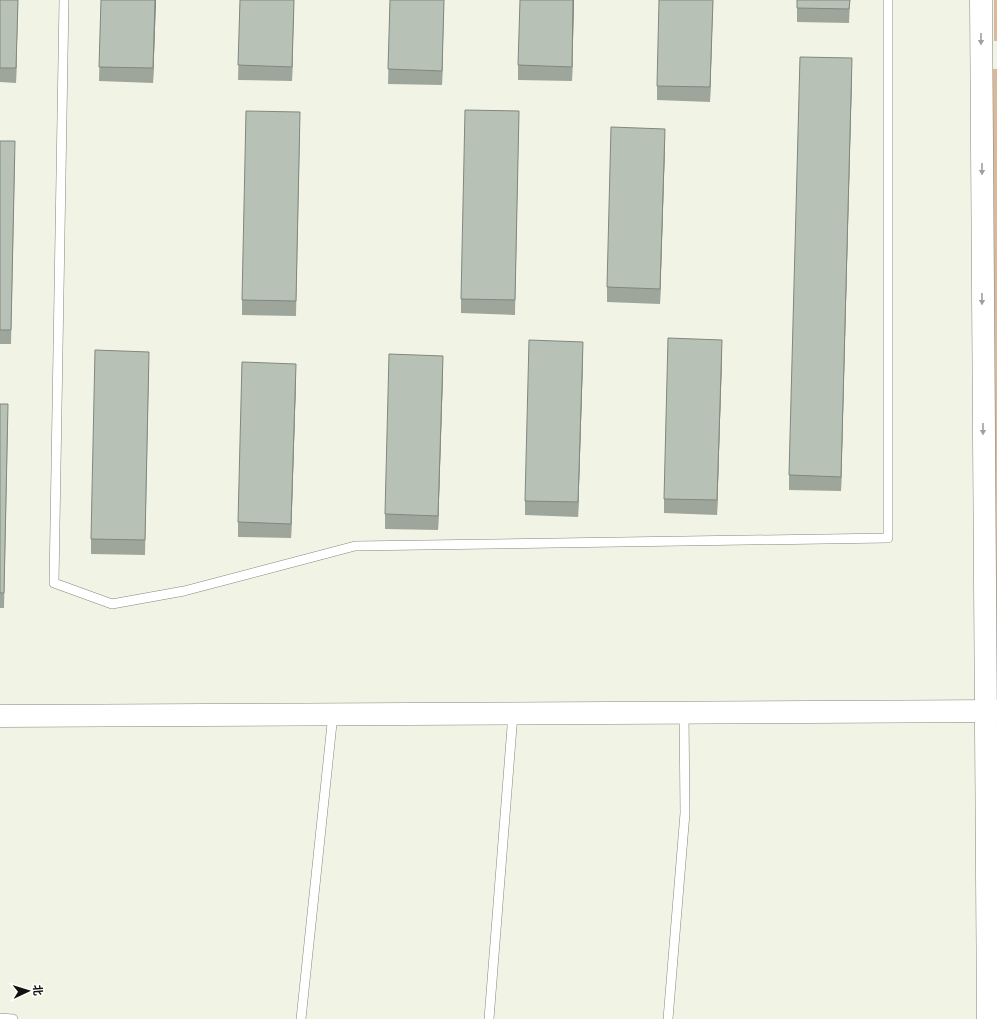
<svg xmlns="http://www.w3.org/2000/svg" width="997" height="1019" viewBox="0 0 997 1019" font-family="Lato,'Noto Sans SC',sans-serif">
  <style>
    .green { fill: #dab89b }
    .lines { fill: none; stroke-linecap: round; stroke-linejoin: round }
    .lane-casing { stroke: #86887b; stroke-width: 10 }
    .secondary-casing { stroke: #86887b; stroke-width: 23 }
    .lane { stroke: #fff; stroke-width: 9 }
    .secondary { stroke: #fff; stroke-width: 22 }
    .wall { fill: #9ea69c }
    .shaded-wall { fill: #81877f }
    .building { fill: #b8c1b5; stroke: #81877f }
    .oneway { fill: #a0a09e }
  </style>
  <rect width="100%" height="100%" fill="#f1f3e5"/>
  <!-- green -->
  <g class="green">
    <rect x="994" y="0" width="3" height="41"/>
    <path d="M991,69h6v589h-1z"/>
  </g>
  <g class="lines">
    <defs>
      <g id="lane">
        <path d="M64,0l-10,583 58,21 72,-13 171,-45 533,-8v-538"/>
        <path d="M0,1018l13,1"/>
        <path d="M301,1019l32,-305"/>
        <path d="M489,1019l24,-305"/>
        <path d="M668,1019l17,-206 -1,-100"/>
      </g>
      <g id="secondary">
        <path d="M981,0l7,1019"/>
        <path d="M0,716l997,-5"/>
      </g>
    </defs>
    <!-- lane casing -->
    <use href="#lane" class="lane-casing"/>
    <!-- secondary casing -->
    <use href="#secondary" class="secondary-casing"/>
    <!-- lane -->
    <use href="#lane" class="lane"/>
    <!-- secondary -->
    <use href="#secondary" class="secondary"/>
  </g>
  <!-- wall -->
  <g class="wall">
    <path d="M0,0h18l-2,83 -16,-1z"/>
    <path d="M101,0h55l-3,83 -54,-2z"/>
    <path d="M240,0h54l-2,81 -54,-1z"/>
    <path d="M390,0h54l-2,85 -54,-1z"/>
    <path d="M574,0l-2,81 -54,-1v-15z"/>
    <path d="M713,0l-3,102 -53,-2v-14z"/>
    <path d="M797,0h53l-1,23 -52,-1z"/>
    <path d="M852,73l-11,418 -52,-1v-15z"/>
    <path d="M519,111l-4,204 -54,-2v-14z"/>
    <path d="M300,127l-4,189 -54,-1v-15z"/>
    <path d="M0,141l15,15 -4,188h-11z"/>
    <path d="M665,143l-5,161 -53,-2v-15z"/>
    <path d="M722,355l-5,160 -53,-2v-14z"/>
    <path d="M583,357l-5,160 -53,-2v-14z"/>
    <path d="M149,366l-4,189 -54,-1v-15z"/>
    <path d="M443,370l-5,160 -53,-1v-15z"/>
    <path d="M296,378l-5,160 -53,-1v-15z"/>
    <path d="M0,404l8,15 -4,189h-4z"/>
  </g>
  <!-- shaded-wall -->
  <g class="shaded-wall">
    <path d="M18,0l-2,83v-15z"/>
    <path d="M155,0h1l-3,83v-15z"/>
    <path d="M294,0l-2,81v-14z"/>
    <path d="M444,0l-2,85v-14z"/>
    <path d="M573,0h1l-2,81v-14z"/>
    <path d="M713,0l-3,102v-15z"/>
    <path d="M852,58v15l-11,418v-14z"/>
    <path d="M665,129v14l-5,161v-15z"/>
    <path d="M722,340v15l-5,160v-15z"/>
    <path d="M583,342v15l-5,160v-15z"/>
    <path d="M443,356v14l-5,160v-14z"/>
    <path d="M296,364v14l-5,160v-14z"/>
  </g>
  <!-- building -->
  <g class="building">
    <path d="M0,0h18l-2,68h-16z"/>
    <path d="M101,0h54l-2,68 -54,-1z"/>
    <path d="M240,0h54l-2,67 -54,-2z"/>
    <path d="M390,0h54l-2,71 -54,-2z"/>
    <path d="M520,0h53l-1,67 -54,-2z"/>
    <path d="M659,0h54l-3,87 -53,-1z"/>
    <path d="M797,0h53l-1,9 -52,-1z"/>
    <path d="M800,57l52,1 -11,419 -52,-2z"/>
    <path d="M465,110l54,1 -4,189 -54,-1z"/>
    <path d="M246,111l54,1 -4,189 -54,-1z"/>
    <path d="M611,127l54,2 -5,160 -53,-2z"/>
    <path d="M0,141h15l-4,189h-11z"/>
    <path d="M668,338l54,2 -5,160 -53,-1z"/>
    <path d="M529,340l54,2 -5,160 -53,-1z"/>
    <path d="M95,350l54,2 -4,188 -54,-1z"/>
    <path d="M389,354l54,2 -5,160 -53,-2z"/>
    <path d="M242,362l54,2 -5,160 -53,-2z"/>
    <path d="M0,404h8l-4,189h-4z"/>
  </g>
  <!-- one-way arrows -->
  <defs><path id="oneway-solid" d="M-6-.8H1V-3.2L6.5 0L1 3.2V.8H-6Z"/></defs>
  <g class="oneway">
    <use href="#oneway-solid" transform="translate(981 39) rotate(90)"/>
    <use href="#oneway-solid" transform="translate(982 169) rotate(90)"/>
    <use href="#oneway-solid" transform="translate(982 299) rotate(90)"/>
    <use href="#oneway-solid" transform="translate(983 429) rotate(90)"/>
  </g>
  <!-- north arrow -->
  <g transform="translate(28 991) rotate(86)" stroke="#fefffc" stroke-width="3" paint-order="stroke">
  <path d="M0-3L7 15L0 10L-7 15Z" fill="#11110d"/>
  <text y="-6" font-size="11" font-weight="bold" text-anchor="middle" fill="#11110d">北</text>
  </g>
</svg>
